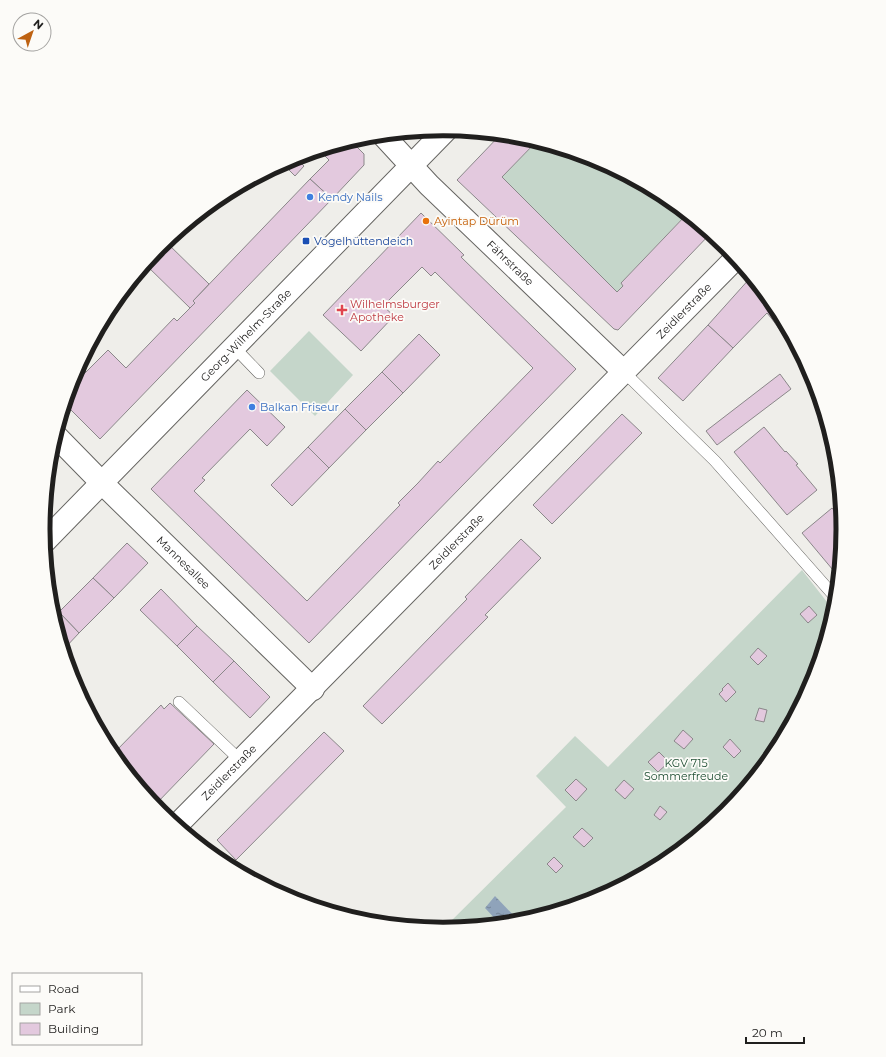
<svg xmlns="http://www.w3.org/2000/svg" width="886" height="1057" viewBox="0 0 886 1057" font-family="Montserrat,sans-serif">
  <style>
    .green { fill: #c5d6ca }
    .water { fill: url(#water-ripples) }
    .building { fill: #e3c9de; stroke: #8a8789 }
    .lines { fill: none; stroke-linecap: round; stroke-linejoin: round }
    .service-casing { stroke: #666562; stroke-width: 12 }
    .minor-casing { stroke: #666562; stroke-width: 24 }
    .tertiary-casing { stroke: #666562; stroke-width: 24 }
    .service { stroke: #fff; stroke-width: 11 }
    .minor { stroke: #fff; stroke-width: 22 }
    .tertiary { stroke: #fff; stroke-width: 22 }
    .shop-dot { fill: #3f7fe0; stroke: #fcfbf8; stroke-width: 1.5 }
    .food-dot { fill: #e8710a; stroke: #fcfbf8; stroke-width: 1.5 }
    .transit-dot { fill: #1a4fb4; stroke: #fcfbf8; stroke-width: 1.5 }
    .health-dot { fill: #e0444e; stroke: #fcfbf8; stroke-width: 1.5 }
    .labels { text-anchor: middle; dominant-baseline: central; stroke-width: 3.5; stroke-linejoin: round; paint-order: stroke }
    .shop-label { font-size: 11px; fill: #366cbe; stroke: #fcfbf8; text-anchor: start }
    .food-label { font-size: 11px; fill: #c56008; stroke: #fcfbf8; text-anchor: start }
    .transit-label { font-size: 11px; fill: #164399; stroke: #fcfbf8; text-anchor: start }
    .street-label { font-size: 11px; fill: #201f1e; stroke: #fcfbf8 }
    .health-label { font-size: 11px; fill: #be3a42; stroke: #fcfbf8; text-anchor: start }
    .park-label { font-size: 11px; fill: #1e4e32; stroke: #fcfbf8 }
    .rim { fill: none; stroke: #201f1e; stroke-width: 5 }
  </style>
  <defs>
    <pattern id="water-ripples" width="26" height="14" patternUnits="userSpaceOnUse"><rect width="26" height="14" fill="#8fa3ba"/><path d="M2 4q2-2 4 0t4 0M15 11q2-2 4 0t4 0" fill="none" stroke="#748497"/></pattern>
  </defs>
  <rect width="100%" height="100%" fill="#efeeea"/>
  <!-- green -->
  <g class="green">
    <path d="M537,141l59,18 69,37 22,18 -66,69 2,3 -6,6 -115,-115z"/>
    <path d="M309,331l44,44 -38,41 -45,-45z"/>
    <path d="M802,570l32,41 -22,71 -37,69 -49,61 -61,49 -69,37 -75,23 -77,7 122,-121 -30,-31 39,-40 33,31z"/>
  </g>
  <!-- water -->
  <path class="water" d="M495,896l24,25 -20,2 -14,-15z"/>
  <!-- building -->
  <g class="building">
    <path d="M501,134l20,2 16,5 -35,36 115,115 6,-6 -2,-3 66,-69 24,19 -93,97 -4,-1 -157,-149z"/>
    <path d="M351,141l13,13v11l-32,34 -22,-20 19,-19 -10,-10z"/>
    <path d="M295,157l9,9 -9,10 -13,-13z"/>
    <path d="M310,179l22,20 -232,240 -35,-35 5,-16 38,-38 18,18 48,-50 3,3 18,-18 -2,-2z"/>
    <path d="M421,213l43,42 -3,2 115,112 -267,274 -158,-154 96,-99 38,37 -18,19 -17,-17 -48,49 3,2 -11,11 113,110 93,-96 -2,-2 20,-20 20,-22 2,2 93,-95 -98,-96 -4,4 -9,-9 -39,39 11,10 -33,35 -38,-36z"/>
    <path d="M165,241l44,43 -16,17 2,2 -5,5 -45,-44 15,-19z"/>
    <path d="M751,277l25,29 4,8 -8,5 -5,-6 -34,35 -25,-23z"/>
    <path d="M780,314l32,61 -40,-56z"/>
    <path d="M708,325l25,23 -50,53 -25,-23z"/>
    <path d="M419,334l21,21 -37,38 -21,-21z"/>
    <path d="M79,365l7,7 -16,16 4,-13z"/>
    <path d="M382,372l21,21 -37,37 -21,-21z"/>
    <path d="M780,374l11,15 -74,56 -11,-14z"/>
    <path d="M345,409l21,21 -37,38 -21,-21z"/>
    <path d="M622,414l20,19 -90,91 -19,-19z"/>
    <path d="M764,427l21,25 1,-1 12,13 -2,1 21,25 -30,25 -53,-63z"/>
    <path d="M308,447l21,21 -37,38 -21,-21z"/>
    <path d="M832,508l10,12 1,9 -5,47 -36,-43z"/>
    <path d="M521,539l20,19 -56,57 3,2 -106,107 -19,-18 104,-107 -2,-2z"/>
    <path d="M127,543l21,20 -34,35 -21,-20z"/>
    <path d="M93,578l21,20 -35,35 -20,-21z"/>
    <path d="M161,589l36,37 -20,20 -37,-36z"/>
    <path d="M809,606l8,9 -9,8 -8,-9z"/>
    <path d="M59,612l20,21 -15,16 -10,-32z"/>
    <path d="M197,626l37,35 -21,21 -36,-36z"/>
    <path d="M758,648l9,8 -9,9 -8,-8z"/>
    <path d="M234,661l36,36 -20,21 -37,-36z"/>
    <path d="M728,683l8,9 -10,10 -7,-8 4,-4 -1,-1z"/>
    <path d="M170,703l44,41 -59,61 -42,-51 48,-49 3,4z"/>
    <path d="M759,708l8,2 -3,12 -9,-2z"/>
    <path d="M683,730l10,9 -9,10 -10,-8z"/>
    <path d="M324,732l20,19 -108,109 -19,-20z"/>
    <path d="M730,739l11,12 -7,7 -11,-11z"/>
    <path d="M659,752l10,10 -11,10 -10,-10z"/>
    <path d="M576,779l11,10 -11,12 -11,-11z"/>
    <path d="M624,780l10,9 -9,10 -10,-9z"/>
    <path d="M660,806l7,6 -7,8 -6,-5z"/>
    <path d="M582,828l11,10 -9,9 -11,-10z"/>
    <path d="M554,857l9,9 -7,7 -9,-9z"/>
  </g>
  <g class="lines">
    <defs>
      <g id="service">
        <path d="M234,347l25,26"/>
        <path d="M624,372l91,89 121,137"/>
        <path d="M179,702l62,59"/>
      </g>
      <g id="minor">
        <path id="s1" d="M382,134l12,13 35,38 195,187"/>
        <path id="s2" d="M55,435l47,48 211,206"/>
        <path id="s3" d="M177,825l559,-567"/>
      </g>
      <g id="tertiary">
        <path id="s4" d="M44,542l403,-413"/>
      </g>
    </defs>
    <!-- service casing -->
    <use href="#service" class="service-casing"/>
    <!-- minor casing -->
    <use href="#minor" class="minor-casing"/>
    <!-- tertiary casing -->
    <use href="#tertiary" class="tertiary-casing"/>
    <!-- service -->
    <use href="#service" class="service"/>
    <!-- minor -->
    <use href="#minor" class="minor"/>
    <!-- tertiary -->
    <use href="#tertiary" class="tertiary"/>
  </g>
  <!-- markers -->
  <g class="shop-dot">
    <circle cx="310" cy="197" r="4"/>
    <circle cx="252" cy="407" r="4"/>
  </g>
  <circle class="food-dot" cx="426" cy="221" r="4"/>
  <rect class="transit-dot" x="302" y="237" width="8" height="8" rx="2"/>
  <path class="health-dot" d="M340 304h4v4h4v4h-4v4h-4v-4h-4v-4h4z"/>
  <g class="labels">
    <!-- shop labels -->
    <g class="shop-label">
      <text x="318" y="197">Kendy Nails</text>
      <text x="260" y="407">Balkan Friseur</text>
    </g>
    <!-- food labels -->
    <g class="food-label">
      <text x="434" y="221">Ayintap Dürüm</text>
    </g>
    <!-- transit labels -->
    <g class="transit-label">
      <text x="314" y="241">Vogelhüttendeich</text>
    </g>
    <!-- street labels -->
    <g class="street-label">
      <text stroke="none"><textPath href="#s1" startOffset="182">Fährstraße</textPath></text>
      <text stroke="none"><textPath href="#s3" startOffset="722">Zeidlerstraße</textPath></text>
      <text stroke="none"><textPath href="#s4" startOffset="289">Georg-Wilhelm-Straße</textPath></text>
      <text stroke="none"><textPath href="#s3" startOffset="398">Zeidlerstraße</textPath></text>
      <text stroke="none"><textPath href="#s2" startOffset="181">Mannesallee</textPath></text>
      <text stroke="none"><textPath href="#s3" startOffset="74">Zeidlerstraße</textPath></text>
    </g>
    <!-- health labels -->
    <g class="health-label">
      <text x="350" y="304">Wilhelmsburger<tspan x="350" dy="13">Apotheke</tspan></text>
    </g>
    <!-- park labels -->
    <g class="park-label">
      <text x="686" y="763">KGV 715<tspan x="686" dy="13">Sommerfreude</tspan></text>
    </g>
  </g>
  <!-- crop -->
  <path d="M0 0H886V1057H0ZM50 529a393 393 0 1 1 786 0a393 393 0 1 1-786 0Z" fill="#fcfbf8" fill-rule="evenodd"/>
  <path class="rim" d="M50 529a393 393 0 1 1 786 0a393 393 0 1 1-786 0Z"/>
  <!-- legend -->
  <rect x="12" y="973" width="130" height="72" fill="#fcfbf8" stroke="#a4a3a1"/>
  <rect x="20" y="986" width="20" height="6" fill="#ffffff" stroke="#a4a3a1"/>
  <text x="48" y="993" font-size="12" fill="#201f1e">Road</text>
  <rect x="20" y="1003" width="20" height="12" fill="#c5d6ca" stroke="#a4a3a1"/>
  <text x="48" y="1013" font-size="12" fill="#201f1e">Park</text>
  <rect x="20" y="1023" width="20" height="12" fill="#e3c9de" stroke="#a4a3a1"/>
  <text x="48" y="1033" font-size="12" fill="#201f1e">Building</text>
  <!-- north arrow -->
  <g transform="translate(32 32) rotate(40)"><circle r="19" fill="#fcfbf8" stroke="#a4a3a1"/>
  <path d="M0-3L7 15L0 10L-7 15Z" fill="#be6212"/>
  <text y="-6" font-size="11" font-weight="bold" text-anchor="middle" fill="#201f1e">N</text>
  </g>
  <!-- scale -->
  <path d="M746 1037v6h58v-6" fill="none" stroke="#201f1e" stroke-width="2"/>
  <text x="752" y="1037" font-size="12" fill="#201f1e" stroke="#fcfbf8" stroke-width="3" paint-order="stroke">20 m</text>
</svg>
